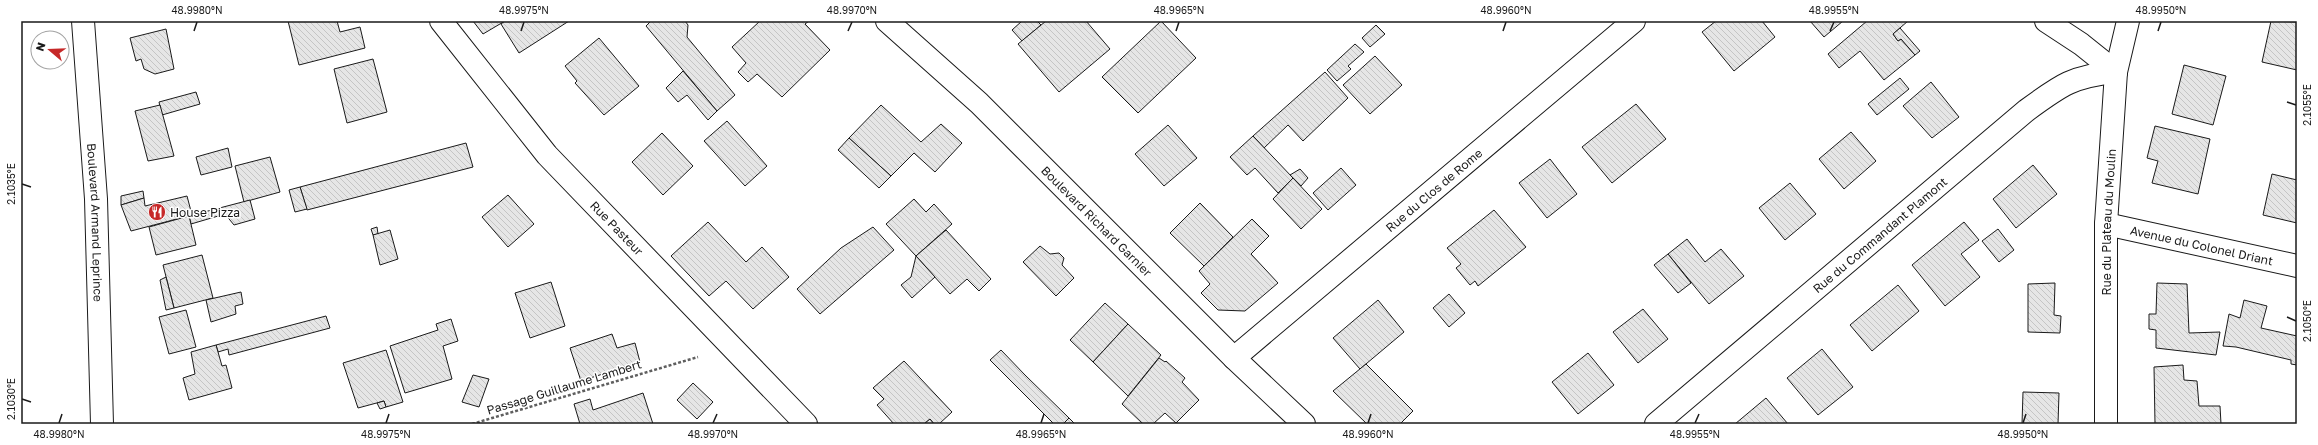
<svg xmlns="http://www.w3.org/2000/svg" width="2318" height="445" viewBox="0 0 2318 445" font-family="'Golos Text',sans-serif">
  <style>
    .building { fill: url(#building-back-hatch); stroke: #1a1a1a }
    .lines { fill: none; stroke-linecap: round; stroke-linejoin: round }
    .street-casing { stroke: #1a1a1a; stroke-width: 24 }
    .secondary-casing { stroke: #1a1a1a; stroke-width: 24 }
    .path { stroke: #5f5f5f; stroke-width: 2.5; stroke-dasharray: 3 2; stroke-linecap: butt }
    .street { stroke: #fff; stroke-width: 22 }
    .secondary { stroke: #fff; stroke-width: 22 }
    .ticks { fill: none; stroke: #1a1a1a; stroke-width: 1.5 }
    .labels { text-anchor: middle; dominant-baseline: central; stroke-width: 3; stroke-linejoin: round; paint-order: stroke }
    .street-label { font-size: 12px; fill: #1a1a1a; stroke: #fff }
    .poi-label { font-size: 12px; fill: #1a1a1a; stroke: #fff; text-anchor: start }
    .neatline { fill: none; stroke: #1a1a1a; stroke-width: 1.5 }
    .ticks-label { font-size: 10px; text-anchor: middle; fill: #1a1a1a }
  </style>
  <defs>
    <pattern id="building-back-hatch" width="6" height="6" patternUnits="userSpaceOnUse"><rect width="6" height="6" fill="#e6e6e6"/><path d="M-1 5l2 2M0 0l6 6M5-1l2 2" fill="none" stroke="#c5c5c5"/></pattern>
  </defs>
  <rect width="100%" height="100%" fill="#fff"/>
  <!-- building -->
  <g class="building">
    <path d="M288,21h49l3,11 20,-5 5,21 -66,17z"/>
    <path d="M473,21h32l-22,13z"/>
    <path d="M505,21h64l-50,32 -18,-29z"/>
    <path d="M651,21h34l3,4 -1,12 48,58 -18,16 -71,-85z"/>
    <path d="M760,21h49l-4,3 25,26 -48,47 -25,-23 -9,8 -10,-10 8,-9 -14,-16z"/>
    <path d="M1022,21h15l4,4 -19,16 -10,-11z"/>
    <path d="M1046,21h40l24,28 -51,43 -41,-48z"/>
    <path d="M1161,21l35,37 -58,55 -36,-36z"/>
    <path d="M1716,21h46l13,16 -41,34 -32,-39z"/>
    <path d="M1810,21h33l-19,16z"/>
    <path d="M1867,21h41l-15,13 5,7 3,-2 14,16 -31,25 -24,-29 -21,17 -11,-14z"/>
    <path d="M2271,21l26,1v48l-35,-8z"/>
    <path d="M1376,25l9,9 -15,13 -8,-9z"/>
    <path d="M1900,28l20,23 -5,4 -14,-16 -3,2 -5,-7z"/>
    <path d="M166,29l8,40 -19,5 -11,-5 -3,-10 -5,2 -6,-23z"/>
    <path d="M599,38l40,48 -35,29 -29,-32 2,-2 -12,-15z"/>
    <path d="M1355,44l9,8 -16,14 3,3 -14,12 -10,-11z"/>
    <path d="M1375,56l27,29 -32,29 -27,-29z"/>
    <path d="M373,59l14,53 -40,11 -13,-54z"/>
    <path d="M2184,65l42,11 -13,49 -41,-11z"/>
    <path d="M683,71l34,40 -9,9 -21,-25 -9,7 -12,-14z"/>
    <path d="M1325,72l23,26 -45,43 -15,-16 -24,23 -11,-12z"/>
    <path d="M1900,78l9,11 -32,26 -9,-11z"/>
    <path d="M1931,82l28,35 -27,21 -29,-32z"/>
    <path d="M196,92l4,12 -38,11 -3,-13z"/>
    <path d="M1636,104l30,35 -54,44 -30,-36z"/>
    <path d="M160,105l14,51 -26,5 -13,-50z"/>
    <path d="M881,105l40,37 20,-18 21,19 -27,29 -21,-19 -23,23 -42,-38z"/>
    <path d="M727,121l40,45 -22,20 -41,-45z"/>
    <path d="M1168,125l29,33 -33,28 -29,-32z"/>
    <path d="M2155,126l55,13 -12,55 -46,-11 6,-22 -11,-3z"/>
    <path d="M1851,132l25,29 -32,28 -25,-30z"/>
    <path d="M662,133l31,33 -30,29 -31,-33z"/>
    <path d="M1253,136l40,42 -15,15 -23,-25 -8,7 -17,-18z"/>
    <path d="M849,138l42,38 -12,12 -41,-38z"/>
    <path d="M466,143l7,24 -166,43 -7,-23z"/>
    <path d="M228,148l4,19 -31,8 -5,-18z"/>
    <path d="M270,157l10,35 -36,10 -9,-36z"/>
    <path d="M1550,159l27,35 -30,24 -28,-35z"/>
    <path d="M2033,165l24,29 -41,34 -23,-29z"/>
    <path d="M1341,168l15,17 -28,25 -15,-17z"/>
    <path d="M1300,169l8,9 -7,8 -11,-11z"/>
    <path d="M2272,174l25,6v43l-34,-8z"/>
    <path d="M1293,178l29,31 -21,20 -28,-30z"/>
    <path d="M1790,183l26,31 -31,26 -26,-32z"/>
    <path d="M300,187l7,22 -12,3 -6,-22z"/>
    <path d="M143,191l1,7 -23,7v-9z"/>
    <path d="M508,195l26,29 -26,23 -26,-30z"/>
    <path d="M187,196l5,19 -61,16 -10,-26 23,-7 1,8z"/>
    <path d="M914,199l12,13 8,-8 18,20 -36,32 -30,-32z"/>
    <path d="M250,200l5,19 -21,6 -9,-11 -34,10 -2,-8z"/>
    <path d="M1200,203l33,34 -29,29 -34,-33z"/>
    <path d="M1494,210l32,37 -48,39 -3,-5 -5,4 -14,-17 5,-4 -14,-16z"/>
    <path d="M189,216l7,29 -40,10 -7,-28z"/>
    <path d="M1252,219l17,17 -18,18 27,29 -33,28 -27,-1 -17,-17 9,-9 -11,-13z"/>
    <path d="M708,222l38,40 16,-15 27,30 -36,32 -27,-28 -17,15 -38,-40z"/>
    <path d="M1964,222l15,18 -18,14 19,23 -35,29 -33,-41z"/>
    <path d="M377,227l1,7 -5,1 -2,-6z"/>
    <path d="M873,227l21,23 -74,64 -23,-25 44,-41z"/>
    <path d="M1998,229l16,21 -15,12 -17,-21z"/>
    <path d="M390,230l8,29 -18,6 -7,-30z"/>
    <path d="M946,230l45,49 -12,12 -12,-12 -17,15 -34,-38z"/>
    <path d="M1687,239l18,23 16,-13 23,27 -35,28 -41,-50z"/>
    <path d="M1040,246l10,8 9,-1 5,5 -2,7 12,13 -18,18 -33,-34z"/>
    <path d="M1668,254l23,29 -13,10 -24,-28z"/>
    <path d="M202,255l11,43 -39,10 -11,-43z"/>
    <path d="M916,256l19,21 -23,21 -11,-13 10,-8z"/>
    <path d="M166,277l8,31 -8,2 -6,-30z"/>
    <path d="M551,282l14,44 -35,12 -15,-45z"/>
    <path d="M2055,283l-1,32 7,1 -1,17 -32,-1v-48z"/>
    <path d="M2157,283l30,1 2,49 31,-1 -4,23 -60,-7v-18l-7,-1v-15h7z"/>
    <path d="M1898,285l21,26 -47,40 -22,-26z"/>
    <path d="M241,292l2,12 -8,2 1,8 -25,8 -5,-22z"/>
    <path d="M1449,294l16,19 -16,14 -16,-19z"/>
    <path d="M1378,300l26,32 -44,37 -27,-31z"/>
    <path d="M2244,300l23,6 -6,22 36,8v29l-6,-1v-4l-55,-13 -13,-1 6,-32 11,4z"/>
    <path d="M1105,303l23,21 -35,38 -23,-22z"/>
    <path d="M1643,309l25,30 -30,24 -25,-31z"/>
    <path d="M186,310l10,37 -27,7 -10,-37z"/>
    <path d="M326,316l4,12 -101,27 -1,-6 -10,3 -2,-7z"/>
    <path d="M451,319l7,22 -15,5 9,33 -47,14 -15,-47 48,-16 -2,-6z"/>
    <path d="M1128,324l33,31 -33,41 -35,-34z"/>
    <path d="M612,334l5,14 18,-5 5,19 -59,19 -11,-33z"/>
    <path d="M216,345l6,21 4,-1 6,23 -43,12 -6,-22 12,-4 -4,-22z"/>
    <path d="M1822,349l31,38 -35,28 -31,-37z"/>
    <path d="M386,350l17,52 -17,5 -2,-6 -26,7 -15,-45z"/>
    <path d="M1001,350l24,25 44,43 -6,6h-9l-64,-64z"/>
    <path d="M1588,353l26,32 -36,29 -26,-32z"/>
    <path d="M1159,358l6,4 1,-1 19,17 -3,4 17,18 -23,23 -11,-10 -12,11h-10l-21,-20z"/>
    <path d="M904,361l48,51 -13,12h-5l-4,-5 -6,5h-30l-17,-19 7,-6 -11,-11z"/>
    <path d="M1366,364l47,47 -13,13h-33l-34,-33z"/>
    <path d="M2183,365l1,15 13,1 2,25h21l1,18h-66l-1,-57z"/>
    <path d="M473,375l16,4 -10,28 -17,-5z"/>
    <path d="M693,383l20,19 -16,17 -20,-19z"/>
    <path d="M2023,392l36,1 -1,31h-36z"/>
    <path d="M643,393l10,31h-73l-6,-20 16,-5 3,11z"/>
    <path d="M1766,398l22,26h-53z"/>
    <path d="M384,401l2,6 -6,2 -3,-6z"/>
    <path d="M1069,418l6,6h-12z"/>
    <path d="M930,419l4,5h-10z"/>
  </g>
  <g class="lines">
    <defs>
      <g id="street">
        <path id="s1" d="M887,21l92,82 255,255 70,66"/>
        <path d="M2046,21l35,23 35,28"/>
        <path id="s2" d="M2106,224l191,42"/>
        <path id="s3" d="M1234,358l400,-337"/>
        <path id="s4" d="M1656,424l371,-314c34,-25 46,-34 89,-38"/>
        <path id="s5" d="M2106,424v-200l10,-152 12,-51"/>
      </g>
      <g id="secondary">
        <path id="s6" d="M83,21l13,178 6,225"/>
        <path id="s7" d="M441,21l106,134 259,269"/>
      </g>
    </defs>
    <!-- street casing -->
    <use href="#street" class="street-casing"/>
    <!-- secondary casing -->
    <use href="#secondary" class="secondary-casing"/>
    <!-- path -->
    <path class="path" d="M472,424l226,-67"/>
    <!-- street -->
    <use href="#street" class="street"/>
    <!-- secondary -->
    <use href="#secondary" class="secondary"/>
  </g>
  <!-- ticks -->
  <path class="ticks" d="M194,31l3,-9M521,31l3,-9M848,31l4,-9M1176,31l3,-9M1503,31l3,-9M1830,31l4,-9M2158,31l3,-9M2287,102l9,3M22,184l9,3M2287,317l9,4M22,399l9,3M59,423l3,-9M386,423l3,-9M713,423l4,-9M1041,423l3,-9M1368,423l3,-9M1695,423l4,-9M2023,423l3,-9"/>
  <!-- icons -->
  <defs>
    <symbol id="restaurant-disc" viewBox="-11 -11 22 22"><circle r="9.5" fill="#c62828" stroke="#fff"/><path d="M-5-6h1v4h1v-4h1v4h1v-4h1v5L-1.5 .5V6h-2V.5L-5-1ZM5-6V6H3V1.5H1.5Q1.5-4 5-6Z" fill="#fff"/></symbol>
  </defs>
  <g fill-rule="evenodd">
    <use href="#restaurant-disc" x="147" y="202" width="20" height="20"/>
  </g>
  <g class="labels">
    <!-- street labels -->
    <g class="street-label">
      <text stroke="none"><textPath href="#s3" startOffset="261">Rue du Clos de Rome</textPath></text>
      <text stroke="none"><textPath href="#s1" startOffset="290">Boulevard Richard Garnier</textPath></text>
      <text stroke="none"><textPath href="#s6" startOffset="202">Boulevard Armand Leprince</textPath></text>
      <text stroke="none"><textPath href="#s5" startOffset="202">Rue du Plateau du Moulin</textPath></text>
      <text stroke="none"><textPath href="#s7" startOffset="272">Rue Pasteur</textPath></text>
      <text stroke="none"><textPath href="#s4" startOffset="293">Rue du Commandant Plamont</textPath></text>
      <text stroke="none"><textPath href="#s2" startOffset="98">Avenue du Colonel Driant</textPath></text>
      <text transform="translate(564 387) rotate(-17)">Passage Guillaume Lambert</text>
    </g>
    <!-- poi labels -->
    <g class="poi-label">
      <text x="170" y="212">House Pizza</text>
    </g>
  </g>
  <!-- border -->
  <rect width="2318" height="445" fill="none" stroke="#ffffff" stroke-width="44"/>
  <!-- north arrow -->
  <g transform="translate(50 50) rotate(289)"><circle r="19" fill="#ffffff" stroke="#a3a3a3"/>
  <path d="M0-3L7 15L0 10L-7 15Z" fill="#c62828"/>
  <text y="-6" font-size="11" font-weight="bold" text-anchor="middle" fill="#1a1a1a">N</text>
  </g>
  <rect x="22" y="22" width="2274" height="401" class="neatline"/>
  <g class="ticks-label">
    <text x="197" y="14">48.9980°N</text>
    <text x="524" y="14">48.9975°N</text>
    <text x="852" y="14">48.9970°N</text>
    <text x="1179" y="14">48.9965°N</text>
    <text x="1506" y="14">48.9960°N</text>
    <text x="1834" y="14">48.9955°N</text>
    <text x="2161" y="14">48.9950°N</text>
    <text transform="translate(2307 105) rotate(-90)" y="4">2.1055°E</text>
    <text transform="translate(11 184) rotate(-90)" y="4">2.1035°E</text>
    <text transform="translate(2307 321) rotate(-90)" y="4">2.1050°E</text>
    <text transform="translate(11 399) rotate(-90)" y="4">2.1030°E</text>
    <text x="59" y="438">48.9980°N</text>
    <text x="386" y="438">48.9975°N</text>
    <text x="713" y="438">48.9970°N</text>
    <text x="1041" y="438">48.9965°N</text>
    <text x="1368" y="438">48.9960°N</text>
    <text x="1695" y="438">48.9955°N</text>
    <text x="2023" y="438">48.9950°N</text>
  </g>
</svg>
